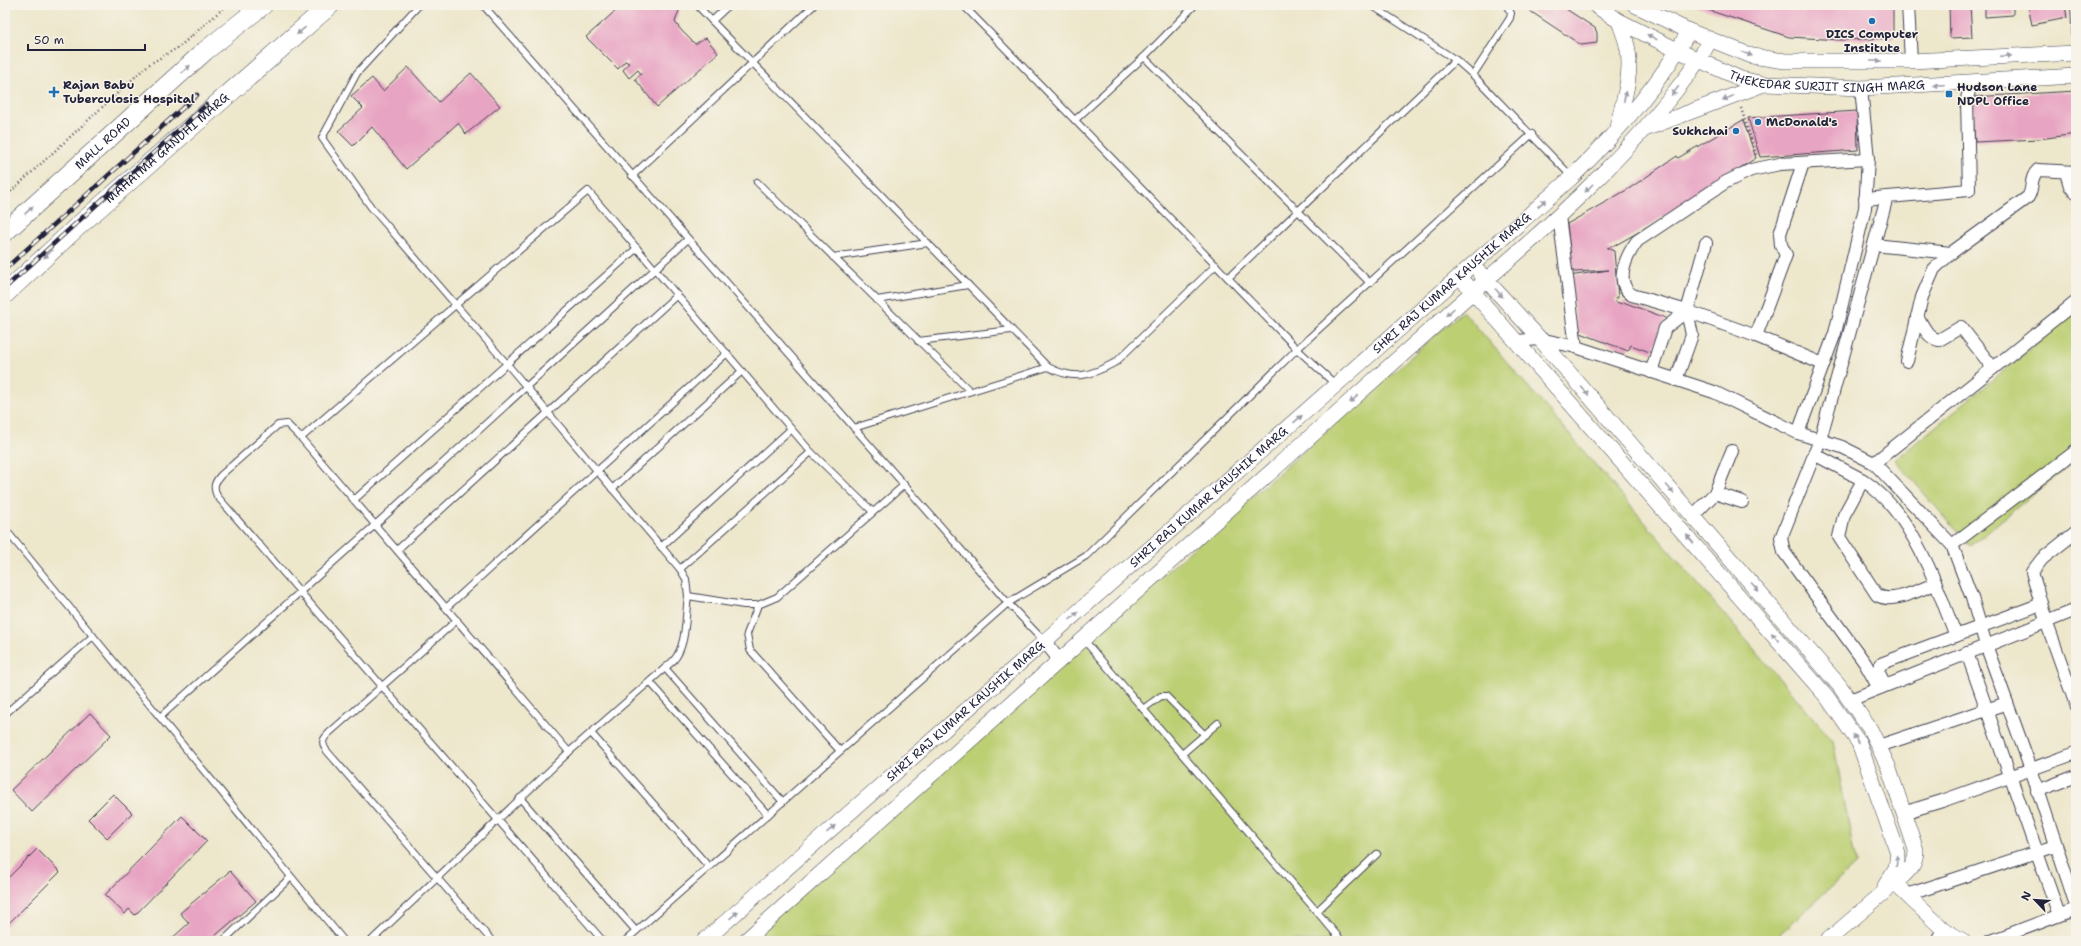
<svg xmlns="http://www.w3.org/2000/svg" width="2081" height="946" viewBox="0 0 2081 946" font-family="'Shantell Sans',sans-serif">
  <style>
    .green { fill: #bccf73; stroke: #6f7857 }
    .building { fill: #e8a4c3 }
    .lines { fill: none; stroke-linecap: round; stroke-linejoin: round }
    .service-casing { stroke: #404051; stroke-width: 8 }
    .minor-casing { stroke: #404051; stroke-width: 14 }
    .tertiary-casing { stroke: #404051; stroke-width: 16 }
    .primary-casing { stroke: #404051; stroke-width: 20 }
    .path { stroke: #404051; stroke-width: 2.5; stroke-dasharray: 1 3; stroke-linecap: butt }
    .service { stroke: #fff; stroke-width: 6 }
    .minor { stroke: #fff; stroke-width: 12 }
    .tertiary { stroke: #fff; stroke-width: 15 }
    .primary { stroke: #fff; stroke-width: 19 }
    .rail-casing { stroke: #22223b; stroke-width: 4.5 }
    .rail { stroke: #f7f3e8; stroke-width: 3; stroke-dasharray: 9; stroke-linecap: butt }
    .oneway { fill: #9c9ca7 }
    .poi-dot { fill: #1f6fb2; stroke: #f7f3e8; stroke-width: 1.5 }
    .labels { text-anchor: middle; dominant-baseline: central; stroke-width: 3; stroke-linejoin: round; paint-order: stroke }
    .poi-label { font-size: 12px; font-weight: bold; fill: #22223b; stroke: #f7f3e8; text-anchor: start }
    .street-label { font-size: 12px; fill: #22223b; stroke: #f7f3e8 }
  </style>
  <rect width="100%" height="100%" fill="#f7f3e8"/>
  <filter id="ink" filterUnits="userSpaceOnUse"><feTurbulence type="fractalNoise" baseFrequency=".025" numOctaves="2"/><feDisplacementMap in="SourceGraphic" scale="8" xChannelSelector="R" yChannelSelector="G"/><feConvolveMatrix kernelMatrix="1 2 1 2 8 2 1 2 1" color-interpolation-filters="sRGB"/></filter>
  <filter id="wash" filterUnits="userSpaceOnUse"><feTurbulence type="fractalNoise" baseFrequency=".012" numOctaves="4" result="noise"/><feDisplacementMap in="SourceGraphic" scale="16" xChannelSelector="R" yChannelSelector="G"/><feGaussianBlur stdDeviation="0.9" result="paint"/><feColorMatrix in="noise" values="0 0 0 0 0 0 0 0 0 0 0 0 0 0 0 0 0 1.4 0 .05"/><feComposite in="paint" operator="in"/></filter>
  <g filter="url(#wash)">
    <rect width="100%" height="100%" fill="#ede7cc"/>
    <!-- green -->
    <g class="green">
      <path d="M1463,311l370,430 23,123 -84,77h-1025z"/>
      <path d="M2076,311v148l-106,87 -75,-86z"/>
    </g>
    <g id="blocks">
      <!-- building -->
      <g class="building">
        <path d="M622,5h59l-6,17 6,8 14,14 11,-6 12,15 -61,54 -22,-28 6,-5 -3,-4 -9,8 -6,-8 6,-7 -4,-2 -7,8 -32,-32z"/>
        <path d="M1521,5h39l35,23 2,5v10l-16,2z"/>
        <path d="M1693,5h200v33l-52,2 -52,-3z"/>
        <path d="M1949,5h21l2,32 -22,1z"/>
        <path d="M1985,5h28v10l-28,2z"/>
        <path d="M2028,5h37l2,13 -35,7z"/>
        <path d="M408,67l31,35 32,-29 29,33 -34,28 -8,-11 -52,46 -34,-42 -19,19 -15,-15 25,-23 -12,-12 21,-18 11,13z"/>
        <path d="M2076,91v43l-37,5 -64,3 -3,-45z"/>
        <path d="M1857,111l1,39 -98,7 -12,-39z"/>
        <path d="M1743,120l13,38 -119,75 -23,13 -7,2 7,3 4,47h-3l1,4 6,2 1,-2 43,16 -14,35 -21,-8 -3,6 -50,-19 -9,-56 40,-6 -34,2 -3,-2 -5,-46 63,-36 47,-32 1,2z"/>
        <path d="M90,713l21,22 -79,77 -21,-22z"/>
        <path d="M113,794l19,19 -25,25 -19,-19z"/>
        <path d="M182,816l25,25 -72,74 -6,-6 -4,5 -20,-19z"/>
        <path d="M37,849l23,23 -55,55v-46z"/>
        <path d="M230,871l26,30 -47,40h-40l20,-18 -9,-10z"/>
      </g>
    </g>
  </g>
  <g filter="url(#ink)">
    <use href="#blocks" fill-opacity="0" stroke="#404051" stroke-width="1"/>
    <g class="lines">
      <defs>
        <g id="service">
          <path d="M419,5l-62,68 -35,65 49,69 136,157 173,205 6,10 2,17"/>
          <path d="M483,5l525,598 37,39"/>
          <path d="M697,5l15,16"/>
          <path d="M729,5l-17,16 336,346c27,14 42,9 68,-5l100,-97"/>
          <path d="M963,5l334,344 38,35"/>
          <path d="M1371,5l85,55 17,15 99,102"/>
          <path d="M2074,5l2,41"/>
          <path d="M1144,57l226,226"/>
          <path d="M1473,75l37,-57 1,-5 -5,-8"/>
          <path d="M1075,120l69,-63 51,-52"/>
          <path d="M632,176l182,-171"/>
          <path d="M757,182l213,209"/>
          <path d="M833,257l95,-14"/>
          <path d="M1228,278l228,-218"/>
          <path d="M877,300l91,-15"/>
          <path d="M918,341l93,-11"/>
          <path d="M854,428l194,-61"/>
          <path d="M301,438l-14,-14 -9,1 -57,50c-7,8 -8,12 -4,21l386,445"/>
          <path d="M612,489l130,-118"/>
          <path d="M354,500l283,-252"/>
          <path d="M5,529l339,412"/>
          <path d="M661,547l130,-118"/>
          <path d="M397,550l280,-255"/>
          <path d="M680,569l131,-117"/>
          <path d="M758,605l-11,29 3,16 90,101"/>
          <path d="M446,608l281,-255"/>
          <path d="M457,620l-128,113c-6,6 -8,9 -3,17l166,191"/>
          <path d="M1084,640l258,301"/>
          <path d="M665,668l118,134"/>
          <path d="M650,682l118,133"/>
          <path d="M1143,709l18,-13h5l39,39"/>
          <path d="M5,714l88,-78"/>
          <path d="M160,717l215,-192 313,-286"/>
          <path d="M591,733l118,134"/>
          <path d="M569,752l-268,-314 287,-247 223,261 62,60"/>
          <path d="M1182,754l36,-31"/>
          <path d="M520,798l116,133"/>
          <path d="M1317,911l60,-57"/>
          <path d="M223,941l68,-64"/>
          <path d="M371,941l198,-189 104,-91c14,-15 12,-44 15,-65l56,9h14l19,-8 127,-112"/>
          <path d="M625,941l383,-338 78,-47 211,-207 235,-215"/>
        </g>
        <g id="minor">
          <path d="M1908,5l3,56"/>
          <path d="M2066,172l4,14 6,7"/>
          <path d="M1865,199l104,-9 -2,-91 4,-16"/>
          <path d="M1559,216l17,131"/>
          <path d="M1706,243l-19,68 69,25 30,-81 -5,-10 -1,-11 23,-71"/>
          <path d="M1874,245l77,8"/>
          <path d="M1687,311l-55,-16c-19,-13 -5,-40 5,-54l89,-59 25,-12 29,-6 88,-5"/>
          <path d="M1917,316c6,9 10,22 22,24l22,-13 32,41"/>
          <path d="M1756,336l67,28"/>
          <path d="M1517,341l23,-2 36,8 138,45 84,41 44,14 32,16 78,82 20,53 14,47 45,124 45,136"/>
          <path d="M1907,361l15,-64 12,-28 17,-16 77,-56c6,-9 1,-19 10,-27l38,2"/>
          <path d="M1651,372l14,-44 22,-17 5,24 -16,45"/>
          <path d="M1798,433l37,-100 30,-125 3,-49 -7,-71"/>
          <path d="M1814,454l49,26 -19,35 -5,22 38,58c16,10 42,-6 59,-11l20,52"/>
          <path d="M1874,463l202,-161"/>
          <path d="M1863,480c36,25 56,64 73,104"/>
          <path d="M1715,493l27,9"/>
          <path d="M1693,516l22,-23 17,-42"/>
          <path d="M2076,532l-34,27 -10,13 14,49 30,84"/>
          <path d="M1952,545l124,-94"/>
          <path d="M1045,642l15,19"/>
          <path d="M1967,653l92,262"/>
          <path d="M1885,685l-7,-14 2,-6 3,-2 158,-59"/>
          <path d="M1879,688l-14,-25 -81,-111 -3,-14 39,-98 67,-243"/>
          <path d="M1850,700l226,-90"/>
          <path d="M1879,746l128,-43"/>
          <path d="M2037,791l39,-15"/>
          <path d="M1903,813l39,-12 134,-48"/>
          <path d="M1907,895l148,-49"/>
          <path d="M1937,941l6,-12"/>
          <path d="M1991,941l85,-32"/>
        </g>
        <g id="tertiary">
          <path id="s1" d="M1595,5l24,16 60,30 62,28 23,5 97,4 215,-12"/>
          <path d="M1635,5l54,26 63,25 33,5h126l165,-8"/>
          <path d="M1617,127c6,-25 15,-51 11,-76 -1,-10 -6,-21 -9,-30"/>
          <path d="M1645,129l119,-45"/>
          <path d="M1480,273l60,66 299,346 31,44 18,37 28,84c0,12 -4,17 -12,25l-77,66"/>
          <path d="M1466,284l361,413 32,46 39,110 -2,15 -11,18"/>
          <path d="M1890,879l53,50 20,12"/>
          <path id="s2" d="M704,941l868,-764c44,-43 87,-91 117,-146"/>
          <path d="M745,941l741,-661c64,-55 126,-110 179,-176 17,-21 33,-41 45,-64"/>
        </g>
        <g id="primary">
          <path id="s3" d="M5,232l200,-181 58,-46"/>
          <path id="s4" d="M5,294l72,-67 253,-222"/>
        </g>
      </defs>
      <!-- service casing -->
      <use href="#service" class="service-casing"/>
      <!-- minor casing -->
      <use href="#minor" class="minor-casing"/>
      <!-- tertiary casing -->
      <use href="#tertiary" class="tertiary-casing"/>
      <!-- primary casing -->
      <use href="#primary" class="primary-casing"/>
      <!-- path -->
      <g class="path">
        <path d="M1741,108l15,47"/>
        <path d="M5,197l143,-132 31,-18 48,-42"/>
      </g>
      <!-- service -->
      <use href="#service" class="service"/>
      <!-- minor -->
      <use href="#minor" class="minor"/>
      <!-- tertiary -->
      <use href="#tertiary" class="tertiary"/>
      <!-- primary -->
      <use href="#primary" class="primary"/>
      <defs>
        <g id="rail">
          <path d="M5,269l192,-174"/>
          <path d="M5,288l201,-183"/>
        </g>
      </defs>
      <!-- rail casing -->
      <use href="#rail" class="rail-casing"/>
      <!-- rail -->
      <use href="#rail" class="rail"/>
    </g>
    <!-- one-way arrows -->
    <defs><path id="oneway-solid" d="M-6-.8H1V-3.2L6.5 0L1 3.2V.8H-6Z"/></defs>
    <g class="oneway">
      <use href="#oneway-solid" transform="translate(301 31) rotate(139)"/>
      <use href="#oneway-solid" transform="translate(1652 37) rotate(-153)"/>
      <use href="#oneway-solid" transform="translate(1747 54) rotate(21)"/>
      <use href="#oneway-solid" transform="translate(2006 56) rotate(-3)"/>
      <use href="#oneway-solid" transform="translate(1876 61)"/>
      <use href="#oneway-solid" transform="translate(186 69) rotate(-42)"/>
      <use href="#oneway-solid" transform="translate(1939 85) rotate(178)"/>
      <use href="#oneway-solid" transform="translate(1675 91) rotate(129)"/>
      <use href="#oneway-solid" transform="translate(1625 96) rotate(-77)"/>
      <use href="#oneway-solid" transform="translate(1728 98) rotate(158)"/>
      <use href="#oneway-solid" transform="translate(1589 188) rotate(134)"/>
      <use href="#oneway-solid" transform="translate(1542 203) rotate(-41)"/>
      <use href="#oneway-solid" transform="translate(29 210) rotate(-43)"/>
      <use href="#oneway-solid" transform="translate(48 254) rotate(137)"/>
      <use href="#oneway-solid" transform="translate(1499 293) rotate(48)"/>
      <use href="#oneway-solid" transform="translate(1450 312) rotate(138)"/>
      <use href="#oneway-solid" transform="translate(1585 391) rotate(49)"/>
      <use href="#oneway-solid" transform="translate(1354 399) rotate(138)"/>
      <use href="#oneway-solid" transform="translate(1298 419) rotate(-41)"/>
      <use href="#oneway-solid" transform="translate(1670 489) rotate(49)"/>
      <use href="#oneway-solid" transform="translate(1690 539) rotate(-131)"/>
      <use href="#oneway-solid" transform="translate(1755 587) rotate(49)"/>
      <use href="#oneway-solid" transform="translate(1074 616) rotate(-41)"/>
      <use href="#oneway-solid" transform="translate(1775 637) rotate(-131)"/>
      <use href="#oneway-solid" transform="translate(1856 739) rotate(-123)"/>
      <use href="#oneway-solid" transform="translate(831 829) rotate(-41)"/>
      <use href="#oneway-solid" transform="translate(1897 861) rotate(-82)"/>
      <use href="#oneway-solid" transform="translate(734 915) rotate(-41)"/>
    </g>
  </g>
  <!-- markers -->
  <g class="poi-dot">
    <circle cx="1872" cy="21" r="4"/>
    <path d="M52 86h4v4h4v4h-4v4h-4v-4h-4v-4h4z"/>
    <rect x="1945" y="90" width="8" height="8" rx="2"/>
    <circle cx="1758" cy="122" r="4"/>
    <circle cx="1736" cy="131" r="4"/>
  </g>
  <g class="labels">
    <!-- poi labels -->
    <g class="poi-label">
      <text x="1872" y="34" text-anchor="middle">DICS Computer<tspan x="1872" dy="14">Institute</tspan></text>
      <text x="63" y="85">Rajan Babu<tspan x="63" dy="14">Tuberculosis Hospital</tspan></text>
      <text x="1957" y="87">Hudson Lane<tspan x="1957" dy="14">NDPL Office</tspan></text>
      <text x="1766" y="122">McDonald's</text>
      <text x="1728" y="131" text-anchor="end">Sukhchai</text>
    </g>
    <!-- street labels -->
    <g class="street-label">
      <text stroke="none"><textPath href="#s1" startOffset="250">THEKEDAR SURJIT SINGH MARG</textPath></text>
      <text stroke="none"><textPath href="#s3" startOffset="132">MALL ROAD</textPath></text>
      <text stroke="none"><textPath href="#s4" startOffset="218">MAHATMA GANDHI MARG</textPath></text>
      <text stroke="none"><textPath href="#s2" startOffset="996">SHRI RAJ KUMAR KAUSHIK MARG</textPath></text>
      <text stroke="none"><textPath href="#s2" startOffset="672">SHRI RAJ KUMAR KAUSHIK MARG</textPath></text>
      <text stroke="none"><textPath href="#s2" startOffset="348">SHRI RAJ KUMAR KAUSHIK MARG</textPath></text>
    </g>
  </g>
  <!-- margin -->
  <rect width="2081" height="946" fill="none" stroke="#f7f3e8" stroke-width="20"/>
  <!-- north arrow -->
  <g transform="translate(2035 900) rotate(295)" stroke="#f7f3e8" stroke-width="3" paint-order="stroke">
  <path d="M0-3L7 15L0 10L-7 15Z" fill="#22223b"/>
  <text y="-6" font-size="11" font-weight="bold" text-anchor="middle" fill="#22223b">N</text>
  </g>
  <!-- scale -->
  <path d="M28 44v6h117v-6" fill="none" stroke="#22223b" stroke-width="2"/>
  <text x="34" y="44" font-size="12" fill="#22223b" stroke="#f7f3e8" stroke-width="3" paint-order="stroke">50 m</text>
</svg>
